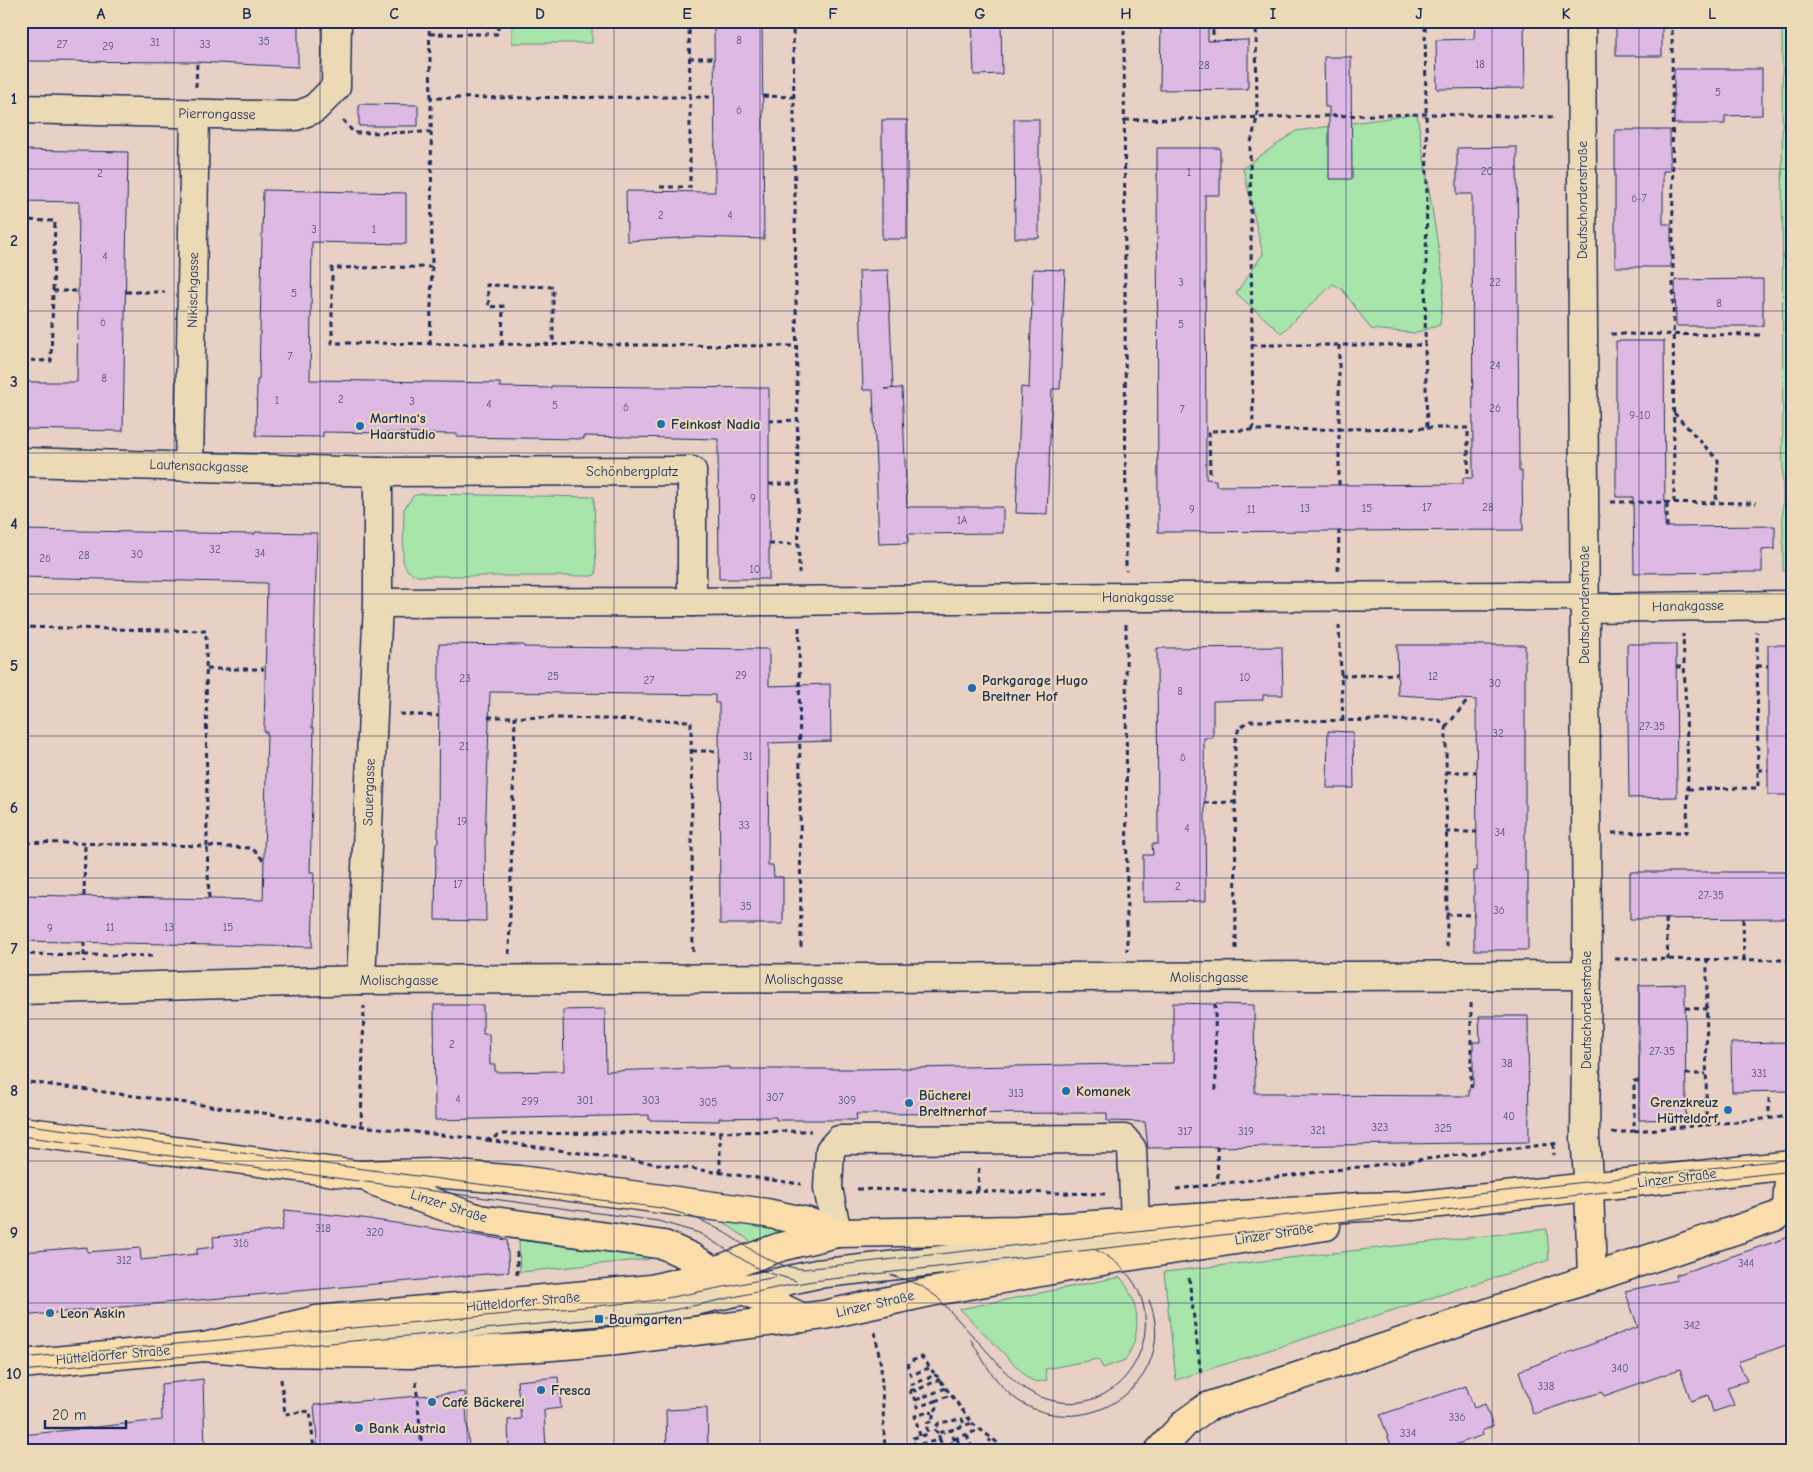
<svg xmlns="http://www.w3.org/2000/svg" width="1813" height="1472" viewBox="0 0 1813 1472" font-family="'Comic Neue',sans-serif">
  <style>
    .green { fill: #a8e5ab; stroke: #628a84 }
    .building { fill: #deb9e3; stroke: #1b2f5e }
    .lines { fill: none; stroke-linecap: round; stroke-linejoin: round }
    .minor-casing { stroke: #1b2f5e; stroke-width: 31 }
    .major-casing { stroke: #1b2f5e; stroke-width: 31 }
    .path { stroke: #1b2f5e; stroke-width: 3; stroke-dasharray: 5 4; stroke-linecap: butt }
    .minor { stroke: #ecdab7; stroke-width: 28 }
    .major { stroke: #faddab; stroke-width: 28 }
    .tram { stroke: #1b2f5e; stroke-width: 1 }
    .grid { fill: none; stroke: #1b2f5e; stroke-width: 1; stroke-opacity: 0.55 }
    .poi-dot { fill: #1f6fb2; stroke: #ecdab7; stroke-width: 2 }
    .labels { text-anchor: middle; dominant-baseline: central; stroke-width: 4; stroke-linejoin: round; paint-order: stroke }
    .number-label { font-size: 11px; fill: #4c527f }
    .street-label { font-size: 14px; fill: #1b2f5e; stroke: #ecdab7 }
    .poi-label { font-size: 14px; font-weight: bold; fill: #1b2f5e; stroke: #ecdab7; text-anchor: start }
    .neatline { fill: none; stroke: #1b2f5e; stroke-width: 2 }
    .grid-label { font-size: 16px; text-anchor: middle; font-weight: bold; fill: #1b2f5e }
  </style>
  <rect width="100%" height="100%" fill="#e8d0c4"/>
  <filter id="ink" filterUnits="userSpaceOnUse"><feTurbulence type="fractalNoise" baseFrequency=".02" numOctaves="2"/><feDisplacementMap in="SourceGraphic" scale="10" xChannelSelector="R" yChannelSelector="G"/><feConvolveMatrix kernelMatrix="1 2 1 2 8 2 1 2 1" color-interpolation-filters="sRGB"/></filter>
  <g filter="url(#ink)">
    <!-- green -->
    <g class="green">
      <rect x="512" y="21" width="80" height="22"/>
      <path d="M1782,21h10v550h-9z"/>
      <path d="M1417,114l27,170 -4,41 -26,8 -43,-4 -29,-40 -9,-5 -52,49 -45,-40 27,-39 -20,-86 53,-37z"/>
      <path d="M421,494l173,3 2,77 -4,2h-175l-10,-6 -4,-9 1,-52 9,-13z"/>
      <path d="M720,1220l78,5 -39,22z"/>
      <path d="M1547,1229l2,31 -373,120 -12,-108z"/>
      <path d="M519,1240l129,17 2,2 -130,13z"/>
      <path d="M1120,1277c20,25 23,56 5,83l-22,8 -5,-9 -53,10 2,11 -10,2 -8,-3 -69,-70z"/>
    </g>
    <!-- building -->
    <g class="building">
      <path d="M21,21h277v46l-101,-5 -176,-1z"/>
      <path d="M714,21h48l2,218 -68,-2 -69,4 -1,-50 89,1z"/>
      <path d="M972,21h29l1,53 -28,1z"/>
      <path d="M1161,21h47v20l40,-1v49l-88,1z"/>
      <path d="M1475,21h49l1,67 -88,1 -1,-49 38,-1z"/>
      <rect x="1616" y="21" width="46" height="35"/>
      <path d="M1324,57h27l1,122h-23v-72h-4z"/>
      <path d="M1674,69h88v46l-37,1v8h-51z"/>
      <path d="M359,104l59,1v21h-59z"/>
      <path d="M1014,119h25v119h-24z"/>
      <rect x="882" y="120" width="25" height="119"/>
      <path d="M1615,130h55v41h-7v53h8v43h-56z"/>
      <path d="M1517,147l2,324h3l1,59 -365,2 -1,-384h63v47h-15l1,284 10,1v6l247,-2v-6h10l-1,-284h-15v-46z"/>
      <path d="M21,150l107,2 -5,279 -102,-2v-47h56l2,-180 -58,-1z"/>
      <path d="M263,190l143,3v51l-94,-2 -2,138 190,3v4l51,1v-2l218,2v191h-50l-1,-140 -134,-3v3l-127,-2v-3l-134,-2v5l-67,-1 1,-56h2z"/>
      <path d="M1033,269l32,1 -5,119h-8l-5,125 -31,-1 5,-126 8,1z"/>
      <path d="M888,270l5,118 -9,1 18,-1 5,119h96v26l-95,1v9l-29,1 -6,-154h-10l-4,-119z"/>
      <path d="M1763,279v47h-87l-1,-46z"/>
      <path d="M1616,341h48l1,186 110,-1v23l-13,1v22l-128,1 -1,-76h-17z"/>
      <path d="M21,530l234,4v-2l62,1 -5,195h2l-4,144h4l-2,75 -291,-6v-46l242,5 4,-168h-3l3,-149 -246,-6z"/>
      <path d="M439,644l85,1v2l245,2v37l61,-2 1,57 -62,2 -1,122h5l1,12h9v47h-63l-1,-221h-4v-8l-225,-3 -5,152 1,77 -51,-1 1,-77h2z"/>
      <path d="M1627,644h49l1,153 -48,1z"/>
      <path d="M1397,645h128v226h3v79h-54v-79h3l-1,-171 -78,-5z"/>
      <rect x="1768" y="645" width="24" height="150"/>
      <path d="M1282,647l1,48h-20v5l-50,1v37h-9l2,163 -63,1v-47h10l-1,-11h6l-1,-196z"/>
      <path d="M1328,731l25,1 1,56h-27z"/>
      <path d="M1630,872h162v46l-162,1z"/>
      <path d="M1685,984l1,135 -47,1v-135z"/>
      <path d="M1173,1003l81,2 1,88h31v2l183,1v-8l4,-1v-45h7l-1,-26h49l1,126 -381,6 -3,-26 -38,-1v-8l-251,1 1,6h-81v-3l-57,1v3l-70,-1v-5l-214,5 -1,-115h49v29h6l1,31h5v7l69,-1 -1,-61 42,-1 1,62 124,-4v2h130l313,-6z"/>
      <path d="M1792,1042v49l-60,1 -1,-49z"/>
      <path d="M285,1210l77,8 145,22 2,32 -488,44v-64l66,-5v5l53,-4 1,12 56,-6v-5l17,-2 -1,-10 69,-7z"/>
      <path d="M1792,1236v107l-54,19 9,19 -20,6 7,18 -21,7 -5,-17 -17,6 -11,-32 -76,27 -2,-4 -69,22 -14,-43 119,-44 -13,-36 52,-11 -1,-5z"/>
      <path d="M558,1377l3,31 -17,2 2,41h-37l-1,-31 13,-1 -4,-38z"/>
      <path d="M203,1379l2,72h-183v-16l140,-15 -1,-36z"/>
      <path d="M1466,1386l8,22 11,-4 8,22 -11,5 1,4 -45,16h-45l-13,-36z"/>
      <path d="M465,1392l4,59h-151l-4,-46z"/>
      <path d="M707,1408l1,41 -41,1 -1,-40z"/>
    </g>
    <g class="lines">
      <defs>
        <g id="minor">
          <path d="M1581,21l6,937 -2,180 4,50"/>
          <path d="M21,109l275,7 18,-7 22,-22 1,-66"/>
          <path d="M21,462l357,10"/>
          <path d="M189,466l6,-352"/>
          <path d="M692,602l434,-5 458,-1"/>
          <path d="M1585,608l207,-3"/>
          <path d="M361,980l17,-377v-131l314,-1v131l-314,1"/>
          <path d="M21,990l340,-10 1226,-5"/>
          <path d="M837,1233l-9,-45 2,-38 9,-10 285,-1 8,10 3,73"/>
          <path d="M260,1342l389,-35 45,-6 123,-27 413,-46"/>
        </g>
        <g id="major">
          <path d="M21,1131l337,44 74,-2 87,7 247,33 42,9 29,11 181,-3 343,-23 51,-1 380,-41"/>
          <path d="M373,1181l106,38 185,26 27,12 53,33 59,28"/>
          <path d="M1589,1188l3,88"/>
          <path d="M204,1347l70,5 137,2 116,-6 88,-7 209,-26 106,-23 183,-33 213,-33"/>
          <path d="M21,1364l183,-17 112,-27 335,-31 45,-11 84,-31 57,-14"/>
          <path d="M1159,1451l27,-29 21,-15 570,-191 8,-6 2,-4 3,-41"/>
        </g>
      </defs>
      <!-- minor casing -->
      <use href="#minor" class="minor-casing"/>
      <!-- major casing -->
      <use href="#major" class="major-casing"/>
      <!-- path -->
      <g class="path">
        <path d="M429,21l2,77"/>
        <path d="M793,21l6,552"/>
        <path d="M1124,21l2,550"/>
        <path d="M1213,21v20"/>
        <path d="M1256,21l1,97 -7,28 3,284 174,-2 -2,-83 2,-157 -2,-167"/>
        <path d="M1672,21l2,481"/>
        <path d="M1471,27v-6"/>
        <path d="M430,34h68v-13"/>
        <path d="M689,58h26"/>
        <path d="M196,87l1,-25"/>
        <path d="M763,96l31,1"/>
        <path d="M343,120l11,13 77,-1"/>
        <path d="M1125,120l301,-6 129,3"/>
        <path d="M660,187h30v-90h25"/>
        <path d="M21,220l34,1 -4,140 -30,-1"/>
        <path d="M432,267l-100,1v75l464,3"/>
        <path d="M53,291h25"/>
        <path d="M126,292h39"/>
        <path d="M1611,334l150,1"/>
        <path d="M430,344l2,-77 -1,-169 259,-1 -1,-76"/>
        <path d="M502,344l1,-38 -14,1 -2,-22 66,2v58"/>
        <path d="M1252,345h87"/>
        <path d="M1674,413l44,47 -2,43"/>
        <path d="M769,421l29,-1"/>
        <path d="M1427,428h41v45"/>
        <path d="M1210,473l-1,-42 44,-1"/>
        <path d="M769,484h30"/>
        <path d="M1339,485v-140h86"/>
        <path d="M1611,502l145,1"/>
        <path d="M1667,527v-25"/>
        <path d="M769,544h30"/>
        <path d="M1338,571l1,-40"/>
        <path d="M1126,624l1,327"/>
        <path d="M1339,625l4,96"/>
        <path d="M21,627l185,4 1,215 -186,-4"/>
        <path d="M799,627l2,324"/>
        <path d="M1757,666h11"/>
        <path d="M1676,667h9"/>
        <path d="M207,669h57"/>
        <path d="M1341,676l56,-2"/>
        <path d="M400,714l39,2"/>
        <path d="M488,717h27"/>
        <path d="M1446,727l22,-27"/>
        <path d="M692,751h27"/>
        <path d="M1758,770h10"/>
        <path d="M1446,772h30"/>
        <path d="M1688,789l70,-1 -1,-156"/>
        <path d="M1204,803l32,-1"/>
        <path d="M1446,832h31"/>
        <path d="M1612,833l75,-1 1,-64 -5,-134"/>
        <path d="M84,896l1,-52"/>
        <path d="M209,898l-2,-52 45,2 13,14"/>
        <path d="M1446,914l28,1"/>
        <path d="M1666,919l2,41"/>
        <path d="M1743,919l1,42"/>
        <path d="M84,942v20"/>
        <path d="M1236,949l-1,-208 4,-13 11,-7 189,-1 7,7 1,220"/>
        <path d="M21,954l132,2"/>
        <path d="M509,954l6,-237 176,4 2,231"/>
        <path d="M1615,959l177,1"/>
        <path d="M1471,1003v85"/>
        <path d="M1215,1004l1,89"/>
        <path d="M1685,1008l22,1"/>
        <path d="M1686,1074h20"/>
        <path d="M21,1081l340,45 126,14 16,-6 308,-3"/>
        <path d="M1769,1098v19"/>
        <path d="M1706,1125l86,-9"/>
        <path d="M361,1126l3,-120"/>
        <path d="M1634,1131l72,-6 1,-164"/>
        <path d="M720,1132v41"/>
        <path d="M1612,1133l22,-2v-50h5"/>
        <path d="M487,1140l314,44"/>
        <path d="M1553,1144l1,11"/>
        <path d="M1217,1146l1,38"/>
        <path d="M857,1189l251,5"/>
        <path d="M1176,1189l384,-46"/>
        <path d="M978,1191l1,-26"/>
        <path d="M517,1252v23"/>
        <path d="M1189,1278l12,97"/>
        <path d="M875,1332l6,34 4,85"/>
        <path d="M929,1368l-18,7 -3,-6 1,-7 13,-5 12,16"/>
        <path d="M281,1379l4,35 25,-3 4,40"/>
        <path d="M416,1382l6,69"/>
        <path d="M912,1389l3,2 25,-12"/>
        <path d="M916,1400l30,-12"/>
        <path d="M935,1401l16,-6"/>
        <path d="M972,1423l36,28"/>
        <path d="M938,1433l-4,-4 5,-6 23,-4 3,7"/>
        <path d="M967,1435l6,16"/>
        <path d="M920,1436l-5,-20 14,-4 4,1"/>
        <path d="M957,1438l4,13"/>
        <path d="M954,1439l25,-9"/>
        <path d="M940,1440l-2,-7 13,-3"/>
        <path d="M922,1451l19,-5"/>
        <path d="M945,1451l-5,-11 -25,5 -2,-4v-3l15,-4 -2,-11 7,-2v-8l4,-5 -2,-7 -18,6 -1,-7 -5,-5 -1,-10 19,-7 4,-4 4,2 35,47 -21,7 3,9h-3l2,12"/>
        <path d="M989,1451l1,-12"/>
      </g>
      <!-- minor -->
      <use href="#minor" class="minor"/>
      <!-- major -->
      <use href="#major" class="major"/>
      <!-- tram -->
      <g class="tram">
        <path d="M21,1124l640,84c21,5 40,11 59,22 28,16 50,37 84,39l988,-110"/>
        <path d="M21,1136l637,85 41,12 61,37 36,11"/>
        <path d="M891,1275l29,10 17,12c16,17 31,34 47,51 15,16 29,36 50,46 95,45 163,-97 60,-145"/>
        <path d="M971,1340c16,27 32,57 63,69 69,27 145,-36 115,-109"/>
        <path d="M21,1358l630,-57 125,-24"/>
        <path d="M21,1371l629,-57c55,-9 108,-24 163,-33l979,-110"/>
      </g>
    </g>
  </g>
  <!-- grid -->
  <path class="grid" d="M174,21v1430M320,21v1430M467,21v1430M614,21v1430M760,21v1430M907,21v1430M1053,21v1430M1200,21v1430M1346,21v1430M1492,21v1430M1639,21v1430M21,169h1771M21,311h1771M21,453h1771M21,594h1771M21,736h1771M21,878h1771M21,1019h1771M21,1161h1771M21,1303h1771"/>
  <!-- markers -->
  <g class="poi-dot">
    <circle cx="661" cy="424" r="5"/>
    <circle cx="360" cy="426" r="5"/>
    <circle cx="972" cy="688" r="5"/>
    <circle cx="1066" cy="1091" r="5"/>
    <circle cx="909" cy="1103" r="5"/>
    <circle cx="1728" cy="1110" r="5"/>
    <circle cx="50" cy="1313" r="5"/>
    <rect x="594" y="1314" width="10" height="10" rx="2.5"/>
    <circle cx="541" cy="1390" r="5"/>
    <circle cx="432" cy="1402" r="5"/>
    <circle cx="359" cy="1428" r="5"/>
  </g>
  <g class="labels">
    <!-- number labels -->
    <g class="number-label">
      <text x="739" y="40">8</text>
      <text x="264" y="41">35</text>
      <text x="155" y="42">31</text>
      <text x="62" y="44">27</text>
      <text x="205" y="44">33</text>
      <text x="108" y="46">29</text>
      <text x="1480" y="64">18</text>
      <text x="1204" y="65">28</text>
      <text x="1718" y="92">5</text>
      <text x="739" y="110">6</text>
      <text x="1487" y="171">20</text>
      <text x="1189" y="172">1</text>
      <text x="100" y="173">2</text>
      <text x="1639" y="198">6-7</text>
      <text x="661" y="215">2</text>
      <text x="730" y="215">4</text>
      <text x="314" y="229">3</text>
      <text x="374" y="229">1</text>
      <text x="105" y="256">4</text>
      <text x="1181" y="282">3</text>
      <text x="1495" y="282">22</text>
      <text x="294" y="293">5</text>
      <text x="1719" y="303">8</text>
      <text x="103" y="322">6</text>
      <text x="1181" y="324">5</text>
      <text x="290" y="356">7</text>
      <text x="1495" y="365">24</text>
      <text x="104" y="378">8</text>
      <text x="341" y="399">2</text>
      <text x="277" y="400">1</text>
      <text x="412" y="401">3</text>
      <text x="489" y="404">4</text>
      <text x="555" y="405">5</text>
      <text x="626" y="407">6</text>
      <text x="1495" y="408">26</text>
      <text x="1182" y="409">7</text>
      <text x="1640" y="415">9-10</text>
      <text x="753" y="498">9</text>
      <text x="1427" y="507">17</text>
      <text x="1488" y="507">28</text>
      <text x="1305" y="508">13</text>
      <text x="1367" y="508">15</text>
      <text x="1192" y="509">9</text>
      <text x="1251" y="509">11</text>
      <text x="962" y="520">1A</text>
      <text x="215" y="549">32</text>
      <text x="260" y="553">34</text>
      <text x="137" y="554">30</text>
      <text x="84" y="555">28</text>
      <text x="45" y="558">26</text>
      <text x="755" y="569">10</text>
      <text x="741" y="675">29</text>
      <text x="553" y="676">25</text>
      <text x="1433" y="676">12</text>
      <text x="1245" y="677">10</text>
      <text x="465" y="678">23</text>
      <text x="649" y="680">27</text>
      <text x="1495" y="683">30</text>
      <text x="1180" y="691">8</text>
      <text x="1652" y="726">27-35</text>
      <text x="1498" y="733">32</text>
      <text x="464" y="746">21</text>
      <text x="748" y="756">31</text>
      <text x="1183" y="757">6</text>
      <text x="462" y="821">19</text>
      <text x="744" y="825">33</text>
      <text x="1187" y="828">4</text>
      <text x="1500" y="832">34</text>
      <text x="458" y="884">17</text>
      <text x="1178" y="886">2</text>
      <text x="1711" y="895">27-35</text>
      <text x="746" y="906">35</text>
      <text x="1499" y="910">36</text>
      <text x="110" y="927">11</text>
      <text x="169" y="927">13</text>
      <text x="228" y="927">15</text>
      <text x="50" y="928">9</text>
      <text x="452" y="1044">2</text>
      <text x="1662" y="1051">27-35</text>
      <text x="1507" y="1063">38</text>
      <text x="1759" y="1073">331</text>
      <text x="1016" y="1093">313</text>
      <text x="775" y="1097">307</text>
      <text x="458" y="1099">4</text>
      <text x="585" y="1100">301</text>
      <text x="651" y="1100">303</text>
      <text x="847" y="1100">309</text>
      <text x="530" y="1101">299</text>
      <text x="708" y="1102">305</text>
      <text x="1509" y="1116">40</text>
      <text x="1380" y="1127">323</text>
      <text x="1443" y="1128">325</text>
      <text x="1318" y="1130">321</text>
      <text x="1185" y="1131">317</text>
      <text x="1246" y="1131">319</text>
      <text x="323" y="1228">318</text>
      <text x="375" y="1232">320</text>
      <text x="241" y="1243">316</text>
      <text x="124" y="1260">312</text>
      <text x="1746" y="1263">344</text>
      <text x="1692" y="1325">342</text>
      <text x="1620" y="1368">340</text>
      <text x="1546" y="1386">338</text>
      <text x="1457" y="1417">336</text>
      <text x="1408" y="1433">334</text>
    </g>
    <!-- street labels -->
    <g class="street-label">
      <text transform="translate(217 114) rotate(1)">Pierrongasse</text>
      <text transform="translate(1582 200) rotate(-90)">Deutschordenstraße</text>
      <text transform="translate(193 290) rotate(-89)">Nikischgasse</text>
      <text transform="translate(199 466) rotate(2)">Lautensackgasse</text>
      <text x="632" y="471">Schönbergplatz</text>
      <text x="1138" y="597">Hanakgasse</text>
      <text transform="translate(1584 605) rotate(-90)">Deutschordenstraße</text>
      <text transform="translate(1688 606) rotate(-1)">Hanakgasse</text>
      <text transform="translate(369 792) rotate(-88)">Sauergasse</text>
      <text x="1209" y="977">Molischgasse</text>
      <text x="804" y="979">Molischgasse</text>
      <text x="399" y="980">Molischgasse</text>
      <text transform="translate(1586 1010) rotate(-90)">Deutschordenstraße</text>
      <text transform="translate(1677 1178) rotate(-7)">Linzer Straße</text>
      <text transform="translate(449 1206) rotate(18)">Linzer Straße</text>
      <text transform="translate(1274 1234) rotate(-9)">Linzer Straße</text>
      <text transform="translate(523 1302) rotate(-5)">Hütteldorfer Straße</text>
      <text transform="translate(875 1304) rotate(-13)">Linzer Straße</text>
      <text transform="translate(113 1355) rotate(-5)">Hütteldorfer Straße</text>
    </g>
    <!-- poi labels -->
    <g class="poi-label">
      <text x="370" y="418">Martina's<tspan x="370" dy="16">Haarstudio</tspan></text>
      <text x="671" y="424">Feinkost Nadia</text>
      <text x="982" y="680">Parkgarage Hugo<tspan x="982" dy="16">Breitner Hof</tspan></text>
      <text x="1076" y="1091">Komanek</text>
      <text x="919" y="1095">Bücherei<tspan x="919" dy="16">Breitnerhof</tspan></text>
      <text x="1718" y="1102" text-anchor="end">Grenzkreuz<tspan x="1718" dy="16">Hütteldorf</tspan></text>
      <text x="60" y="1313">Leon Askin</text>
      <text x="609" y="1319">Baumgarten</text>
      <text x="551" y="1390">Fresca</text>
      <text x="442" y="1402">Café Bäckerei</text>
      <text x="369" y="1428">Bank Austria</text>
    </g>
  </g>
  <!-- margin -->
  <rect width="1813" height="1472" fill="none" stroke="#ecdab7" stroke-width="55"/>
  <!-- scale -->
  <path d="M45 1420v8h81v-8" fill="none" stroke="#1b2f5e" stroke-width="2.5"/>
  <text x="52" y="1420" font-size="15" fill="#1b2f5e" stroke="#ecdab7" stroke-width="4" paint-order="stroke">20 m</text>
  <rect x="28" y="28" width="1758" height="1416" class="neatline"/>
  <g class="grid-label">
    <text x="101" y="19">A</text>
    <text x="247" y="19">B</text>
    <text x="394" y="19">C</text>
    <text x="540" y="19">D</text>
    <text x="687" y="19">E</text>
    <text x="833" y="19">F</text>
    <text x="980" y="19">G</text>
    <text x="1126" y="19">H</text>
    <text x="1273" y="19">I</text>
    <text x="1419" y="19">J</text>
    <text x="1566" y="19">K</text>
    <text x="1712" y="19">L</text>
    <text x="14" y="104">1</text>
    <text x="14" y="246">2</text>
    <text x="14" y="387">3</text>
    <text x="14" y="529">4</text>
    <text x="14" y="671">5</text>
    <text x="14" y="813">6</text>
    <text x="14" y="954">7</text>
    <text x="14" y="1096">8</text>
    <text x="14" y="1238">9</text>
    <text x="14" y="1379">10</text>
  </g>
</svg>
